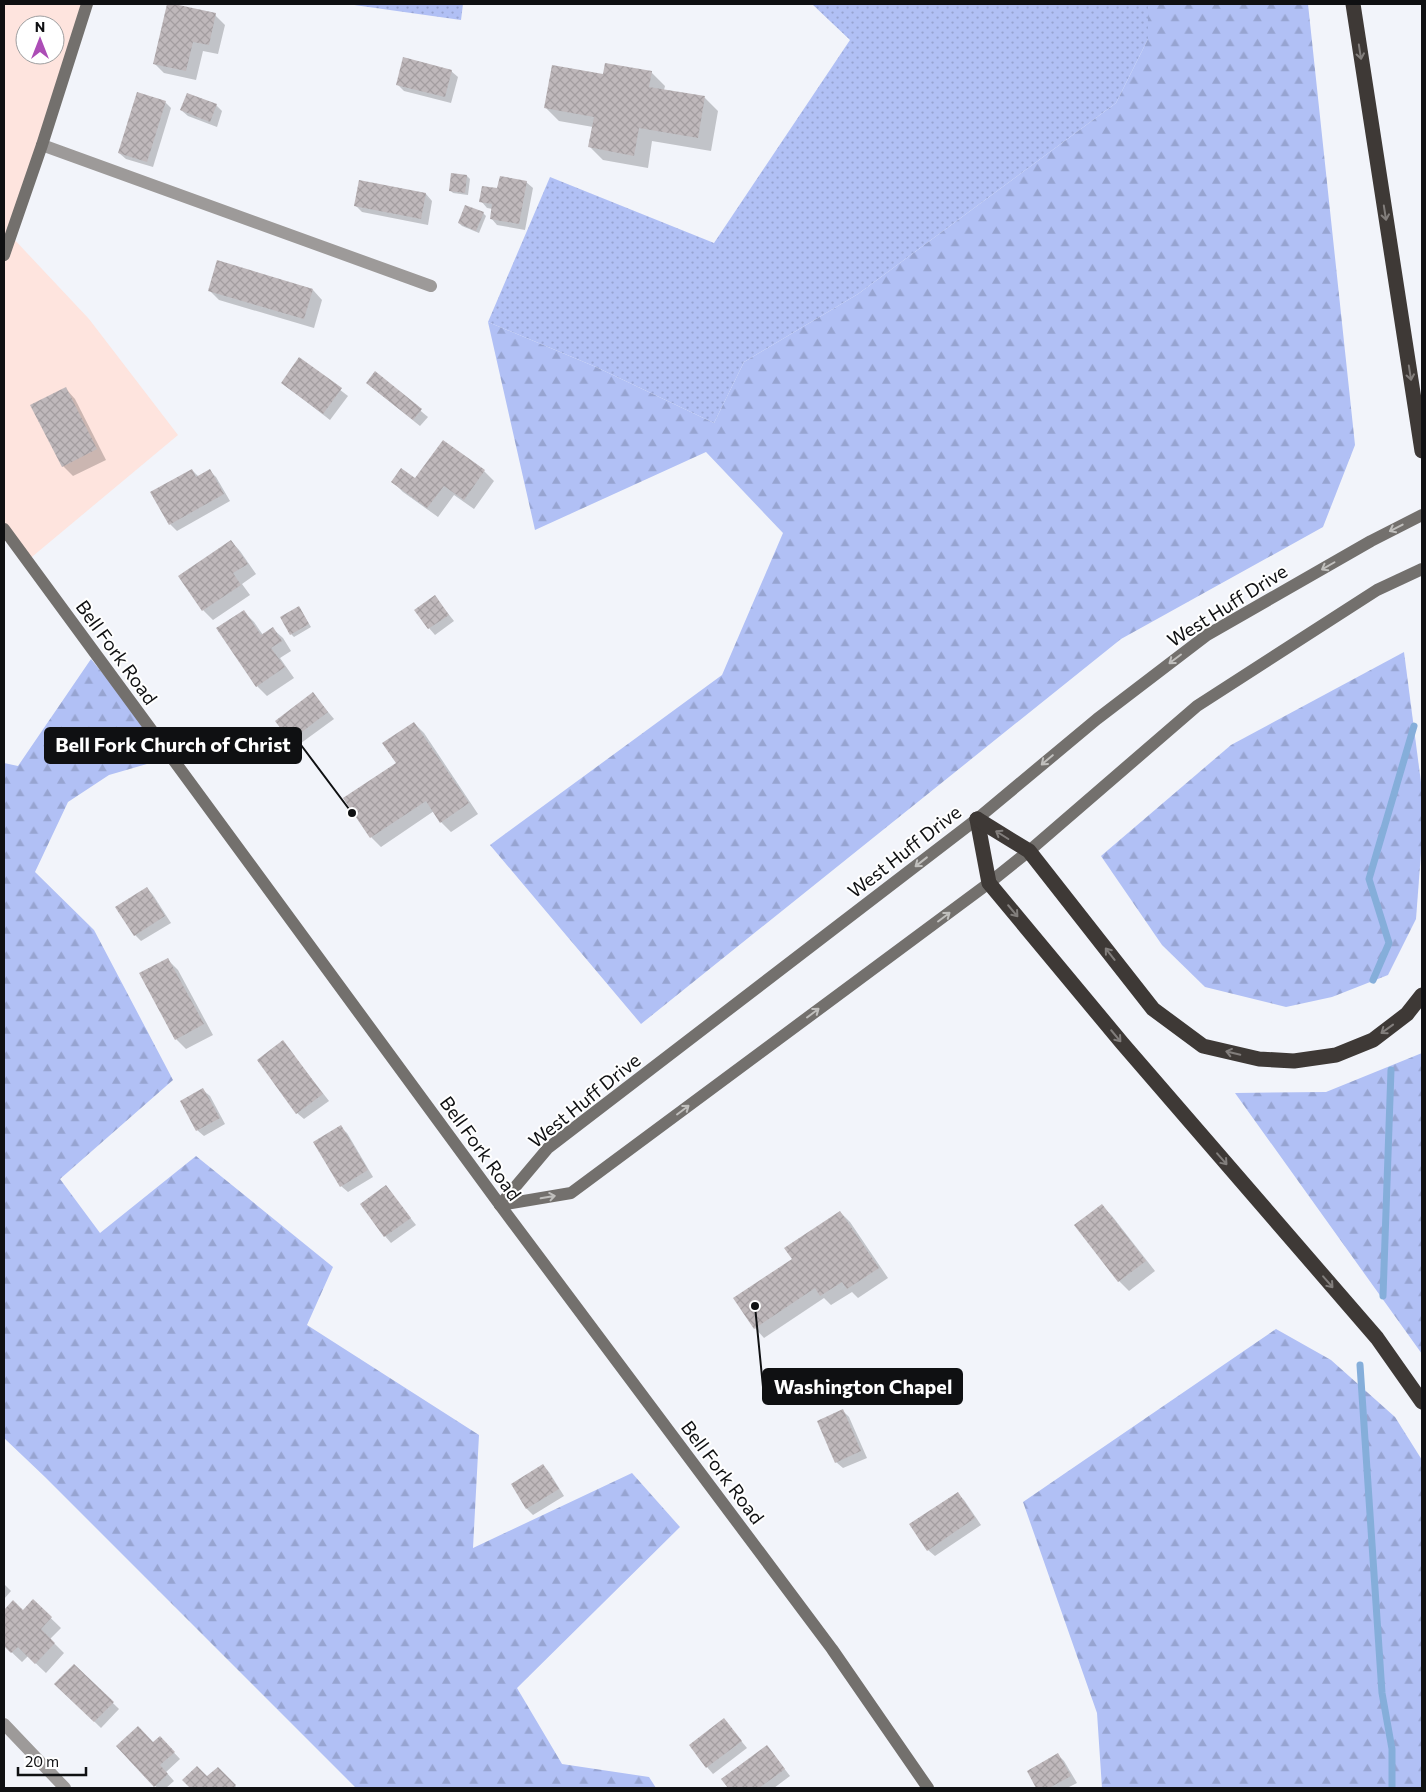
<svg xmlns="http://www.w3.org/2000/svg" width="1426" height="1792" viewBox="0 0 1426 1792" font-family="Commissioner,sans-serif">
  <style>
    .commercial { fill: #fee4de; fill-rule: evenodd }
    .green { fill: url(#green-dots) }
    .forest { fill: url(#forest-firs) }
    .shadow { fill: #0003 }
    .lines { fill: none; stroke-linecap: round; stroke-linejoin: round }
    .stream { stroke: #85aeda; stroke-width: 7 }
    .building { fill: url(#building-cross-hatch) }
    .street { stroke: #9d9a99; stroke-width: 12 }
    .secondary { stroke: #73706d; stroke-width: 12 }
    .highway { stroke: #3e3936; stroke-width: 15 }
    .oneway { stroke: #827e7c }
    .oneway2 { stroke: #c0bfbd }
    .labels { text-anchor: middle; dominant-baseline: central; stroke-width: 4; stroke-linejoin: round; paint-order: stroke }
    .street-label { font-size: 19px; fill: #0f1012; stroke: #fff }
    .leader { fill: none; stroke: #0f1012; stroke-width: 2 }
    .callout-dot { fill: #0f1012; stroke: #fff; stroke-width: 2 }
    .callout { fill: #0f1012; stroke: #0f1012; stroke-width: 2 }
    .callout-label { font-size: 20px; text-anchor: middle; font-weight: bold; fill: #fff }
  </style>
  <defs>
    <pattern id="green-dots" width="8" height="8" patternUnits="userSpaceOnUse" patternTransform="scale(1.25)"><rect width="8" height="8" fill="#b1c0f5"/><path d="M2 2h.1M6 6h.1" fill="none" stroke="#97a4d1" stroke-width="1.8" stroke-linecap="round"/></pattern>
    <pattern id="forest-firs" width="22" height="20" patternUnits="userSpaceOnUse" patternTransform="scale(1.25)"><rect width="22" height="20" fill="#b1c0f5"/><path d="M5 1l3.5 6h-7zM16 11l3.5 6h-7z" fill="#97a4d1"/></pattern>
    <pattern id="building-cross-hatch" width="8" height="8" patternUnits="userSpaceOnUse" patternTransform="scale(1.25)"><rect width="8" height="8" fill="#bfb8bb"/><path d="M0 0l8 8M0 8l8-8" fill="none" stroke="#a39da0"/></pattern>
  </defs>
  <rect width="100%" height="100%" fill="#f2f4fa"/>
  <!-- commercial -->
  <path class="commercial" d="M4,4h82l-75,232 78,83 89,116 -151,126 -23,-32zM25,25h30v30h-30z"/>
  <!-- green -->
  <g class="green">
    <path d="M347,4h116l-2,16z"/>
    <path d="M812,4h336v35l-32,64 -258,191 -114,68 -30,61 -118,-56 -108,-45 62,-145 164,66 136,-203z"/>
  </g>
  <!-- forest -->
  <g class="forest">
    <path d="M1148,4h160l47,441 -32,82 -202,112 -480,385 -151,-179 232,-170 61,-142 -77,-81 -171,78 -47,-208 108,45 118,56 30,-61 114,-68 258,-191 32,-64z"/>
    <path d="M1404,652l18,138v50l-6,79 -28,56 -56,22 -46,10 -81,-20 -43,-42 -61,-89 130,-111z"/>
    <path d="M91,659l80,98 -62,18 -41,27 -33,70 59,58 79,150 -113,99 40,54 96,-77 137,111 -26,58 172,110 -6,113 159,-75 48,54 -163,161 45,76 87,13 7,11h-300l-311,-311 -41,-39v-675l14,3z"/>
    <path d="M1422,1053v301l-187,-261 91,-1z"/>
    <path d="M1276,1329l55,31 64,57 27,43v328h-320l-5,-75 -74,-211z"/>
  </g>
  <!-- shadow -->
  <g class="shadow">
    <path d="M168,4l47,11 10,10 -7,29 -15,-3 -7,29 -32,-7 -10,-10z"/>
    <path d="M451,71l7,6 -7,26 -47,-12 -7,-7z"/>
    <path d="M651,72l14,14 -1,4 41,8 13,13 -7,40 -59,-10 -4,27 -45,-8 -13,-13 3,-20 -34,-6 -13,-13z"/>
    <path d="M165,102l6,6 -18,59 -27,-8 -7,-6z"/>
    <path d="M216,105l6,6 -5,16 -29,-11 -7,-6z"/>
    <path d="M467,176l3,3 -2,16 -15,-2 -3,-3z"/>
    <path d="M360,182l66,12 6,7 -4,24 -66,-13 -7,-7z"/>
    <path d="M526,182l7,6 -8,42 -28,-5 -6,-7 2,-9 -6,-1 -6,-7 17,-11z"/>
    <path d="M483,213l3,3 -7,17 -17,-7 -3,-3z"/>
    <path d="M209,290h104l9,10 -8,28 -95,-28z"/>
    <path d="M300,359l48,37 -18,24 -48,-37z"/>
    <path d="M375,373l53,44 -8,9 -46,-37z"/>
    <path d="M66,389l9,10 31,61 -33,16 -10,-10z"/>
    <path d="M443,442l41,29 10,10 -20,28 -20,-14 -16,22 -35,-25 -10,-10 22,-2z"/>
    <path d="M192,470l7,7 11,-6 6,6 14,24 -53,30 -7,-7z"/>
    <path d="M231,541l9,10 16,23 -14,10 8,11 -37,25 -10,-10 -23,-34z"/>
    <path d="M435,597l19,24 -19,14 -6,-7z"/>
    <path d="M299,607l12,20 -17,10 -3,-3z"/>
    <path d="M244,612l10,10 9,13 10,-6 10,9 8,13 -11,7 14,20 -27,18 -10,-10z"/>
    <path d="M313,694l21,25 -37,27 -6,-6z"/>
    <path d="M414,723l10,10 54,81 -27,18 -10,-10 -7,-11 -53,36 -10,-10 -27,-38 53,-36z"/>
    <path d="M147,888l6,7 18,28 -30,18 -6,-6z"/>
    <path d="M168,960l10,10 35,65 -27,14 -10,-10z"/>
    <path d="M283,1042l46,59 -25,18 -7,-6z"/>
    <path d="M203,1090l7,6 15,28 -21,12 -7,-6z"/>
    <path d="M340,1127l7,6 26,44 -25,15 -7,-6z"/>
    <path d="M386,1187l30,38 -25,18 -6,-7z"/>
    <path d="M1102,1206l10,10 43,55 -26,20 -10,-10 -43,-56z"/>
    <path d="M840,1212l10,10 38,56 -30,20 -6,-6 -21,13 -7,-7 -60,40 -9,-10 39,-69z"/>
    <path d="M843,1411l6,6 18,41 -24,10 -7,-6z"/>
    <path d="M543,1465l6,7 15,24 -31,19 -6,-6 -15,-25z"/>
    <path d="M958,1494l6,6 17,25 -46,31 -7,-6z"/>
    <path d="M4,1584l7,7 -7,8z"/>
    <path d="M33,1601l28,27 -11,11 14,14 -18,20 -18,-17 -6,6 -18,-17v-12l2,-3 -2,-2v-17l9,-9 10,9z"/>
    <path d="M74,1665l45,44 -18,19 -45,-44z"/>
    <path d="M724,1720l23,28 -34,26 -6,-7z"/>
    <path d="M153,1744h13l14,15 -14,13 8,9 -8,7h-9l-39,-42z"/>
    <path d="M767,1746l23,30 -16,12h-45l-7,-9z"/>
    <path d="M1058,1755l6,6 13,22 -10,5h-29l-10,-17z"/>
    <path d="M218,1768l19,20h-45l-8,-8 23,-2z"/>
  </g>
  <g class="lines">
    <!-- stream -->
    <g class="stream">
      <path d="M1373,980l16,-37 -20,-64 45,-153"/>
      <path d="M1383,1296l8,-226"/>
      <path d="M1360,1365l22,328 10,56v39"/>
    </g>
  </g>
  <!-- building -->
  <g class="building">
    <path d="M167,4h7l42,9 -7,32 -16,-3 -7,29 -33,-7z"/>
    <path d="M403,57l49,13 -7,27 -49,-12z"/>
    <path d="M605,63l47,8 -3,16 56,9 -7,42 -59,-10 -5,28 -46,-9 6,-30 -50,-9 8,-43 51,9z"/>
    <path d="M137,92l29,9 -19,61 -29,-9z"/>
    <path d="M187,93l30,11 -7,18 -30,-12z"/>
    <path d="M451,173l16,2 -2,18 -16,-2z"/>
    <path d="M500,176l27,5 -8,43 -29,-5 2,-15 -13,-2 3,-16 15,2z"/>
    <path d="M359,180l67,13 -5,26 -67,-13z"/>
    <path d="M465,205l19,7 -8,19 -18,-8z"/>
    <path d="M217,260l96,29 -9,30 -96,-28z"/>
    <path d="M299,357l43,31 -19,26 -42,-31z"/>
    <path d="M375,371l47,38 -9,11 -47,-37z"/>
    <path d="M66,387l31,62 -35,18 -32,-62z"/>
    <path d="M443,440l42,30 -21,30 -20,-14 -17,22 -36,-26 10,-14 14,10z"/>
    <path d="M192,469l4,8 14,-8 14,25 -55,31 -19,-33z"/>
    <path d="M231,540l17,24 -15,9 8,12 -39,26 -24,-35z"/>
    <path d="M435,595l14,20 -21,14 -14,-19z"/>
    <path d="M299,606l10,18 -19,11 -10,-18z"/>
    <path d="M244,610l17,25 12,-8 9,14 -11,7 14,19 -29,20 -40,-59z"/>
    <path d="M313,692l15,20 -38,29 -15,-20z"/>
    <path d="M414,722l55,81 -29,20 -14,-22 -56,37 -27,-40 53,-35 -14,-20z"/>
    <path d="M147,887l18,29 -31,20 -19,-29z"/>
    <path d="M168,958l36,66 -29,16 -36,-67z"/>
    <path d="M283,1040l40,54 -27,20 -39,-54z"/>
    <path d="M203,1088l17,30 -24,13 -16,-30z"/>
    <path d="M341,1125l27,45 -28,17 -27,-45z"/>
    <path d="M386,1185l25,33 -27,19 -24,-33z"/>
    <path d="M1102,1204l44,57 -28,21 -44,-57z"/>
    <path d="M840,1211l39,57 -32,21 -5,-7 -22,14 -5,-8 -61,41 -21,-31 59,-39 -8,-11z"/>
    <path d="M843,1409l18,42 -26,12 -18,-42z"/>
    <path d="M543,1464l16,25 -33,20 -15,-25z"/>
    <path d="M958,1492l17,26 -48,33 -18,-27z"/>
    <path d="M33,1599l19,18 -11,12 14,14 -20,21 -17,-17 -7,6 -7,-7v-36l9,-10 10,10z"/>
    <path d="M74,1664l40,38 -20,20 -40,-38z"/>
    <path d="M724,1718l18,23 -36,27 -17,-23z"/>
    <path d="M138,1726l15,16 7,-6 15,16 -15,13 8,9 -14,13 -38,-41z"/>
    <path d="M767,1745l18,24 -26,19h-31l-7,-9z"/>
    <path d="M1058,1753l13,23 -22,12h-13l-9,-17z"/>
    <path d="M197,1766l10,10 11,-9 18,18 -3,3h-43l-8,-8z"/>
  </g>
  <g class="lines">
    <!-- street -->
    <g class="street">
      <path d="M42,145l389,141"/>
      <path d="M4,1724l61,64"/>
    </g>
    <!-- secondary -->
    <g class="secondary">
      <path d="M4,255l38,-110 45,-141"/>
      <path d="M4,529l496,676 332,444 96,139"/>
      <path d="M500,1205l48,-57 429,-329 120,-100 110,-84 164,-94 51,-26"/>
      <path d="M500,1205l71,-12 418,-310 40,-32 168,-145 180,-116 45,-21"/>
    </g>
    <!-- highway -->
    <g class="highway">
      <path d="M1353,4l69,447"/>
      <path d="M977,819l12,64 133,160 255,295 45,64"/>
      <path d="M977,819l52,32 124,158 50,37 56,13 35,2 42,-6 37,-15 34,-26 15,-19"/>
    </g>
  </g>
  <!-- one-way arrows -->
  <defs><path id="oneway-shaft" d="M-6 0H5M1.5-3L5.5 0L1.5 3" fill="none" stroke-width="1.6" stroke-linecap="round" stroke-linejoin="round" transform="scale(1.25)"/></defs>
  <g class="oneway">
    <use href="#oneway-shaft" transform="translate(1360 52) rotate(81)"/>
    <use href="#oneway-shaft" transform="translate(1385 213) rotate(81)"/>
    <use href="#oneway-shaft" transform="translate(1410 373) rotate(81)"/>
    <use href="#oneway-shaft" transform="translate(1002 835) rotate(-148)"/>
    <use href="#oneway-shaft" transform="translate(1013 911) rotate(50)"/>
    <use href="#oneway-shaft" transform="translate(1110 954) rotate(-128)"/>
    <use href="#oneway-shaft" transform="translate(1387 1029) rotate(144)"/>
    <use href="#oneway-shaft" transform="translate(1116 1036) rotate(50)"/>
    <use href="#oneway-shaft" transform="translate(1233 1053) rotate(-167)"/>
    <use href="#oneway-shaft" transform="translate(1222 1159) rotate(49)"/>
    <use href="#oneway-shaft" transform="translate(1328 1282) rotate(49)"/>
  </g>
  <g class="oneway2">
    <use href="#oneway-shaft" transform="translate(1396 528) rotate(153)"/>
    <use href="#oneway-shaft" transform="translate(1328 566) rotate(150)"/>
    <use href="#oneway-shaft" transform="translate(1175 659) rotate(143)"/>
    <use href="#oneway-shaft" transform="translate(1047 760) rotate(140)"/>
    <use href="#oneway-shaft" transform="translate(921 862) rotate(142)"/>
    <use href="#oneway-shaft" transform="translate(944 917) rotate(-37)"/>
    <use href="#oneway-shaft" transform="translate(813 1013) rotate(-37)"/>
    <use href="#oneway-shaft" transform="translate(683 1110) rotate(-37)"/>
    <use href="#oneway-shaft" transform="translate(548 1197) rotate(-10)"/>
  </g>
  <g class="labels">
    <!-- street labels -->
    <g class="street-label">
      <text transform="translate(1227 605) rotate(-32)">West Huff Drive</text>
      <text transform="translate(117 652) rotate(54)">Bell Fork Road</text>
      <text transform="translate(904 851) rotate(-38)">West Huff Drive</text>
      <text transform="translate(584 1100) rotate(-39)">West Huff Drive</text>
      <text transform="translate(481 1148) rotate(54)">Bell Fork Road</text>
      <text transform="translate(723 1472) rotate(53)">Bell Fork Road</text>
    </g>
  </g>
  <!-- callouts -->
  <path class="leader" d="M352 813L301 745M755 1306L763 1387"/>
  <g class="callout-dot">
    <circle cx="352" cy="813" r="5"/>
    <circle cx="755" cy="1306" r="5"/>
  </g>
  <g class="callout">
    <rect x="45" y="728" width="256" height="35" rx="5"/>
    <rect x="763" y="1369" width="199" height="35" rx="5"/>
  </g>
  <g class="callout-label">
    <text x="173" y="752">Bell Fork Church of Christ</text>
    <text x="863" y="1394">Washington Chapel</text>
  </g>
  <!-- border -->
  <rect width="1426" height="1792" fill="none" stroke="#0f1012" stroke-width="10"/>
  <!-- north arrow -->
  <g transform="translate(40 40)"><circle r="24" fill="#ffffff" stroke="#9f9fa0"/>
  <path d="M0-4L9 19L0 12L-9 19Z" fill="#ac4db6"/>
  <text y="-8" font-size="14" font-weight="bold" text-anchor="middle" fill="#0f1012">N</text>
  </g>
  <!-- scale -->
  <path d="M18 1767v8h68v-8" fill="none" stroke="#0f1012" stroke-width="2.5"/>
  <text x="25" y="1767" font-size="15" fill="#0f1012" stroke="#ffffff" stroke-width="4" paint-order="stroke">20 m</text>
</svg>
